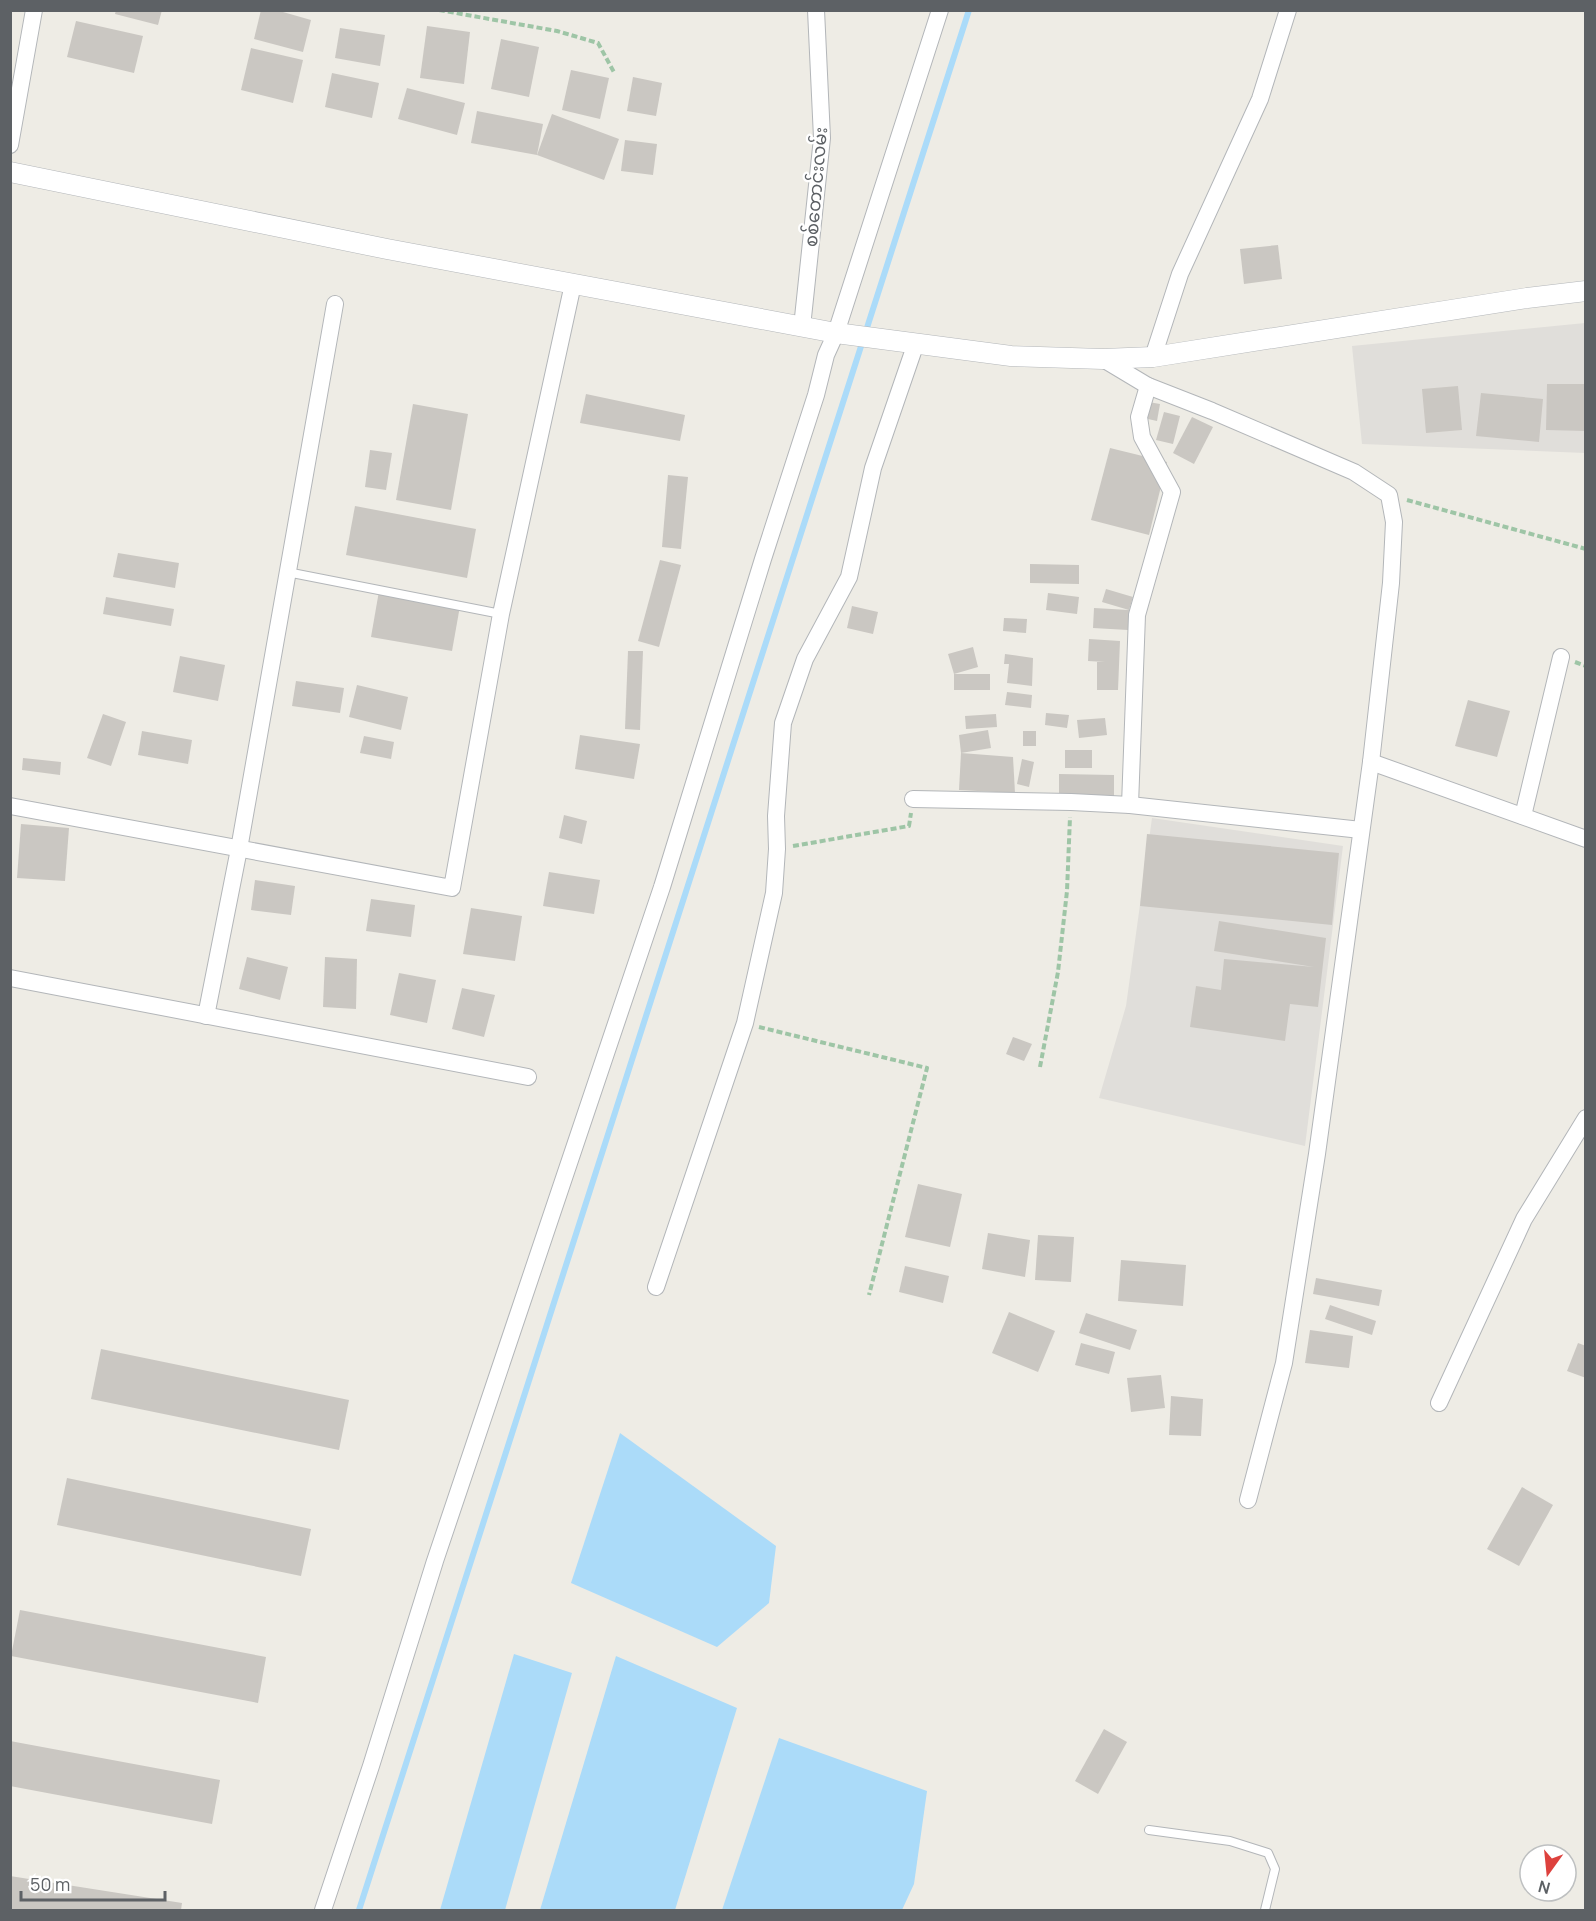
<svg xmlns="http://www.w3.org/2000/svg" width="1596" height="1921" viewBox="0 0 1596 1921" font-family="Manrope,'Noto Sans Myanmar',sans-serif">
  <style>
    .industrial { fill: #e0deda }
    .water { fill: #abdbf9 }
    .lines { fill: none; stroke-linecap: round; stroke-linejoin: round }
    .stream { stroke: #abdbf9; stroke-width: 6 }
    .building { fill: #cac7c2 }
    .service-casing { stroke: #b3b6b9; stroke-width: 10 }
    .minor-casing { stroke: #b3b6b9; stroke-width: 18 }
    .tertiary-casing { stroke: #b3b6b9; stroke-width: 21 }
    .path { stroke: #9ec5a6; stroke-width: 4; stroke-dasharray: 6 3; stroke-linecap: butt }
    .service { stroke: #fff; stroke-width: 8 }
    .minor { stroke: #fff; stroke-width: 16 }
    .tertiary { stroke: #fff; stroke-width: 20 }
    .labels { text-anchor: middle; dominant-baseline: central; stroke-width: 4.5; stroke-linejoin: round; paint-order: stroke }
    .street-label { font-size: 18px; fill: #5d6165; stroke: #fff }
  </style>
  <rect width="100%" height="100%" fill="#eeece5"/>
  <!-- industrial -->
  <g class="industrial">
    <path d="M1585,323v130l-223,-9 -10,-98z"/>
    <path d="M1152,818l191,28 -38,300 -206,-48 27,-92z"/>
  </g>
  <!-- water -->
  <g class="water">
    <path d="M620,1433l156,113 -7,57 -52,44 -146,-64z"/>
    <path d="M514,1654l58,19 -67,237h-65z"/>
    <path d="M616,1656l121,52 -62,202h-135z"/>
    <path d="M779,1738l148,53 -13,93 -12,26h-180z"/>
  </g>
  <g class="lines">
    <!-- stream -->
    <path class="stream" d="M359,1910l610,-1900"/>
  </g>
  <!-- building -->
  <g class="building">
    <path d="M116,10h46l-4,15 -43,-11z"/>
    <path d="M261,10h15l35,10 -8,32 -49,-13z"/>
    <path d="M76,21l67,15 -9,37 -67,-16z"/>
    <path d="M427,26l43,6 -6,52 -44,-6z"/>
    <path d="M340,28l45,7 -5,31 -45,-8z"/>
    <path d="M501,39l38,8 -10,50 -38,-8z"/>
    <path d="M251,48l52,12 -10,43 -52,-13z"/>
    <path d="M571,70l38,8 -9,41 -38,-9z"/>
    <path d="M332,73l47,10 -7,35 -47,-11z"/>
    <path d="M633,77l29,6 -6,33 -29,-5z"/>
    <path d="M407,88l58,15 -8,32 -59,-16z"/>
    <path d="M477,111l66,13 -6,31 -66,-12z"/>
    <path d="M552,114l67,25 -15,41 -67,-25z"/>
    <path d="M625,140l32,4 -4,31 -32,-4z"/>
    <path d="M1278,245l4,34 -38,5 -4,-35z"/>
    <path d="M1547,384h39v47l-40,-1z"/>
    <path d="M1458,386l4,44 -36,3 -4,-44z"/>
    <path d="M1481,393l62,6 -4,43 -63,-6z"/>
    <path d="M586,394l99,21 -5,26 -100,-18z"/>
    <path d="M1143,401l17,3 -3,17 -18,-4z"/>
    <path d="M413,404l55,10 -17,96 -55,-10z"/>
    <path d="M1164,412l16,4 -7,28 -17,-4z"/>
    <path d="M1192,417l21,10 -19,37 -21,-11z"/>
    <path d="M1110,448l57,14 -18,73 -58,-15z"/>
    <path d="M370,450l22,3 -6,37 -21,-3z"/>
    <path d="M668,475l20,2 -7,72 -19,-2z"/>
    <path d="M355,506l121,23 -9,49 -121,-23z"/>
    <path d="M118,553l61,10 -4,25 -62,-11z"/>
    <path d="M660,560l21,5 -22,82 -21,-6z"/>
    <path d="M1030,564l49,1v19l-49,-1z"/>
    <path d="M1106,589l27,8 -4,13 -1,20 -35,-2 1,-20 35,2 -27,-8z"/>
    <path d="M379,591l81,15 -8,45 -81,-14z"/>
    <path d="M1048,593l31,4 -2,17 -31,-4z"/>
    <path d="M106,597l68,12 -3,17 -68,-12z"/>
    <path d="M852,606l26,6 -5,22 -26,-6z"/>
    <path d="M1004,618l23,1 -1,14 -23,-2z"/>
    <path d="M1089,639l31,2 -2,49h-21v-28h8l-17,-1z"/>
    <path d="M973,647l5,20 -24,7 -6,-20z"/>
    <path d="M628,651h15l-3,79 -15,-1z"/>
    <path d="M1005,654l28,4 -1,28 -25,-3 2,-19h-5z"/>
    <path d="M180,656l45,9 -7,36 -45,-9z"/>
    <rect x="954" y="674" width="36" height="16"/>
    <path d="M296,681l48,7 -4,25 -48,-7z"/>
    <path d="M357,685l51,12 -7,33 -52,-13z"/>
    <path d="M1007,692l25,3 -1,13 -26,-3z"/>
    <path d="M1468,700l42,11 -13,46 -42,-11z"/>
    <path d="M1046,713l23,2 -2,13 -22,-3z"/>
    <path d="M103,714l23,8 -15,44 -24,-8z"/>
    <path d="M996,714l1,13 -31,2 -1,-13z"/>
    <path d="M1105,718l2,17 -28,3 -2,-18z"/>
    <path d="M988,730l3,18 -30,5 -2,-18z"/>
    <path d="M142,731l50,9 -4,24 -50,-9z"/>
    <rect x="1023" y="731" width="13" height="15"/>
    <path d="M580,735l60,9 -6,35 -59,-10z"/>
    <path d="M364,736l30,6 -3,17 -31,-6z"/>
    <rect x="1065" y="750" width="27" height="18"/>
    <path d="M961,753l52,4 2,36 -56,-3z"/>
    <path d="M23,758l38,4 -1,13 -38,-5z"/>
    <path d="M1022,759l12,3 -5,25 -12,-3z"/>
    <path d="M1059,774l55,1v21h-55z"/>
    <path d="M564,815l23,6 -5,23 -23,-6z"/>
    <path d="M21,824l48,4 -4,53 -48,-3z"/>
    <path d="M1147,834l192,19 -7,72 -192,-19z"/>
    <path d="M549,872l51,8 -6,34 -51,-8z"/>
    <path d="M255,880l40,6 -4,29 -40,-5z"/>
    <path d="M371,899l44,6 -4,32 -45,-6z"/>
    <path d="M471,908l51,8 -7,45 -52,-7z"/>
    <path d="M1219,921l107,17 -8,69 -28,-3 -5,37 -95,-14 6,-41 25,4 3,-31 90,8 -100,-16z"/>
    <path d="M247,957l41,10 -8,33 -41,-11z"/>
    <path d="M325,957l32,2 -1,50 -33,-2z"/>
    <path d="M399,973l37,7 -9,43 -37,-8z"/>
    <path d="M462,988l33,7 -11,42 -32,-8z"/>
    <path d="M1013,1037l19,7 -8,17 -18,-7z"/>
    <path d="M918,1184l44,10 -12,53 -45,-10z"/>
    <path d="M988,1233l42,7 -5,37 -43,-8z"/>
    <path d="M1038,1235l36,2 -3,45 -36,-2z"/>
    <path d="M1121,1260l65,5 -3,41 -65,-5z"/>
    <path d="M905,1266l44,10 -6,27 -44,-11z"/>
    <path d="M1316,1278l66,12 -3,16 -66,-12z"/>
    <path d="M1330,1305l46,16 -4,14 -47,-16z"/>
    <path d="M1009,1312l46,19 -17,41 -46,-19z"/>
    <path d="M1086,1313l51,17 -7,20 -51,-17z"/>
    <path d="M1310,1330l43,6 -4,32 -44,-5z"/>
    <path d="M1081,1343l34,9 -6,22 -34,-9z"/>
    <path d="M1578,1343l8,3v32l-19,-7z"/>
    <path d="M101,1349l248,51 -10,50 -248,-51z"/>
    <path d="M1161,1375l4,33 -34,4 -4,-34z"/>
    <path d="M1171,1396l32,3 -2,37 -32,-1z"/>
    <path d="M67,1478l244,51 -10,47 -244,-51z"/>
    <path d="M1522,1487l31,18 -34,61 -32,-17z"/>
    <path d="M20,1610l246,47 -8,46 -247,-47z"/>
    <path d="M1104,1729l23,13 -29,52 -23,-13z"/>
    <path d="M10,1741l210,39 -8,44 -202,-38z"/>
    <path d="M10,1876l172,27 -1,7h-171z"/>
  </g>
  <g class="lines">
    <defs>
      <g id="service">
        <path d="M287,572l214,42"/>
        <path d="M1149,1830l81,11 38,12 7,16 -10,41"/>
      </g>
      <g id="minor">
        <path d="M10,145l24,-135"/>
        <path d="M802,327l20,-189 -6,-128"/>
        <path d="M1153,357l27,-83 80,-175 28,-89"/>
        <path d="M1103,359l45,27 64,25 142,61 35,23 5,27 -3,61 -20,179 -54,392 -33,209 -36,137"/>
        <path d="M1371,762l215,77"/>
        <path d="M913,799l158,3 59,3 231,25"/>
        <path d="M1130,805l7,-190 35,-123 -30,-55 -3,-20 9,-31"/>
        <path d="M10,806l442,82 49,-274 72,-330"/>
        <path d="M1523,816l38,-159"/>
        <path d="M10,978l518,99"/>
        <path d="M206,1016l33,-167 96,-545"/>
        <path d="M656,1287l89,-264 29,-130 3,-44 -1,-33 7,-93 22,-64 44,-82 24,-109 43,-125"/>
        <path d="M1439,1403l85,-184 62,-101"/>
        <path d="M323,1910l48,-144 64,-205 227,-674 101,-328 53,-164 10,-40 10,-22 104,-323"/>
      </g>
      <path id="tertiary" d="M10,172l377,77 449,84 175,23 92,3 50,-2 374,-59 59,-7"/>
    </defs>
    <!-- service casing -->
    <use href="#service" class="service-casing"/>
    <!-- minor casing -->
    <use href="#minor" class="minor-casing"/>
    <!-- tertiary casing -->
    <use href="#tertiary" class="tertiary-casing"/>
    <!-- path -->
    <g class="path">
      <path d="M439,10l118,21 41,12 17,31"/>
      <path d="M1407,500l179,49"/>
      <path d="M1575,662l11,4"/>
      <path d="M793,846l116,-20 2,-13"/>
      <path d="M759,1027l168,41 -58,227"/>
      <path d="M1040,1067l18,-95 9,-81 3,-74"/>
    </g>
    <!-- service -->
    <use href="#service" class="service"/>
    <!-- minor -->
    <use href="#minor" class="minor"/>
    <!-- tertiary -->
    <use href="#tertiary" class="tertiary"/>
  </g>
  <g class="labels">
    <!-- street labels -->
    <g class="street-label">
      <text transform="translate(815 187) rotate(-85)">စစ်တောင်းလမ်း</text>
    </g>
  </g>
  <!-- border -->
  <rect width="1596" height="1921" fill="none" stroke="#5d6165" stroke-width="24"/>
  <!-- north arrow -->
  <g transform="translate(1548 1873) rotate(195)"><circle r="28" fill="#ffffff" stroke="#bec0c1" stroke-width="1.5"/>
  <path d="M0-4.5L10 22L0 15L-10 22Z" fill="#dd413d"/>
  <text y="-9" font-size="16" font-weight="bold" text-anchor="middle" fill="#5d6165">N</text>
  </g>
  <!-- scale -->
  <path d="M21 1891v9h144v-9" fill="none" stroke="#5d6165" stroke-width="3"/>
  <text x="30" y="1891" font-size="18" fill="#5d6165" stroke="#ffffff" stroke-width="4.5" paint-order="stroke">50 m</text>
</svg>
